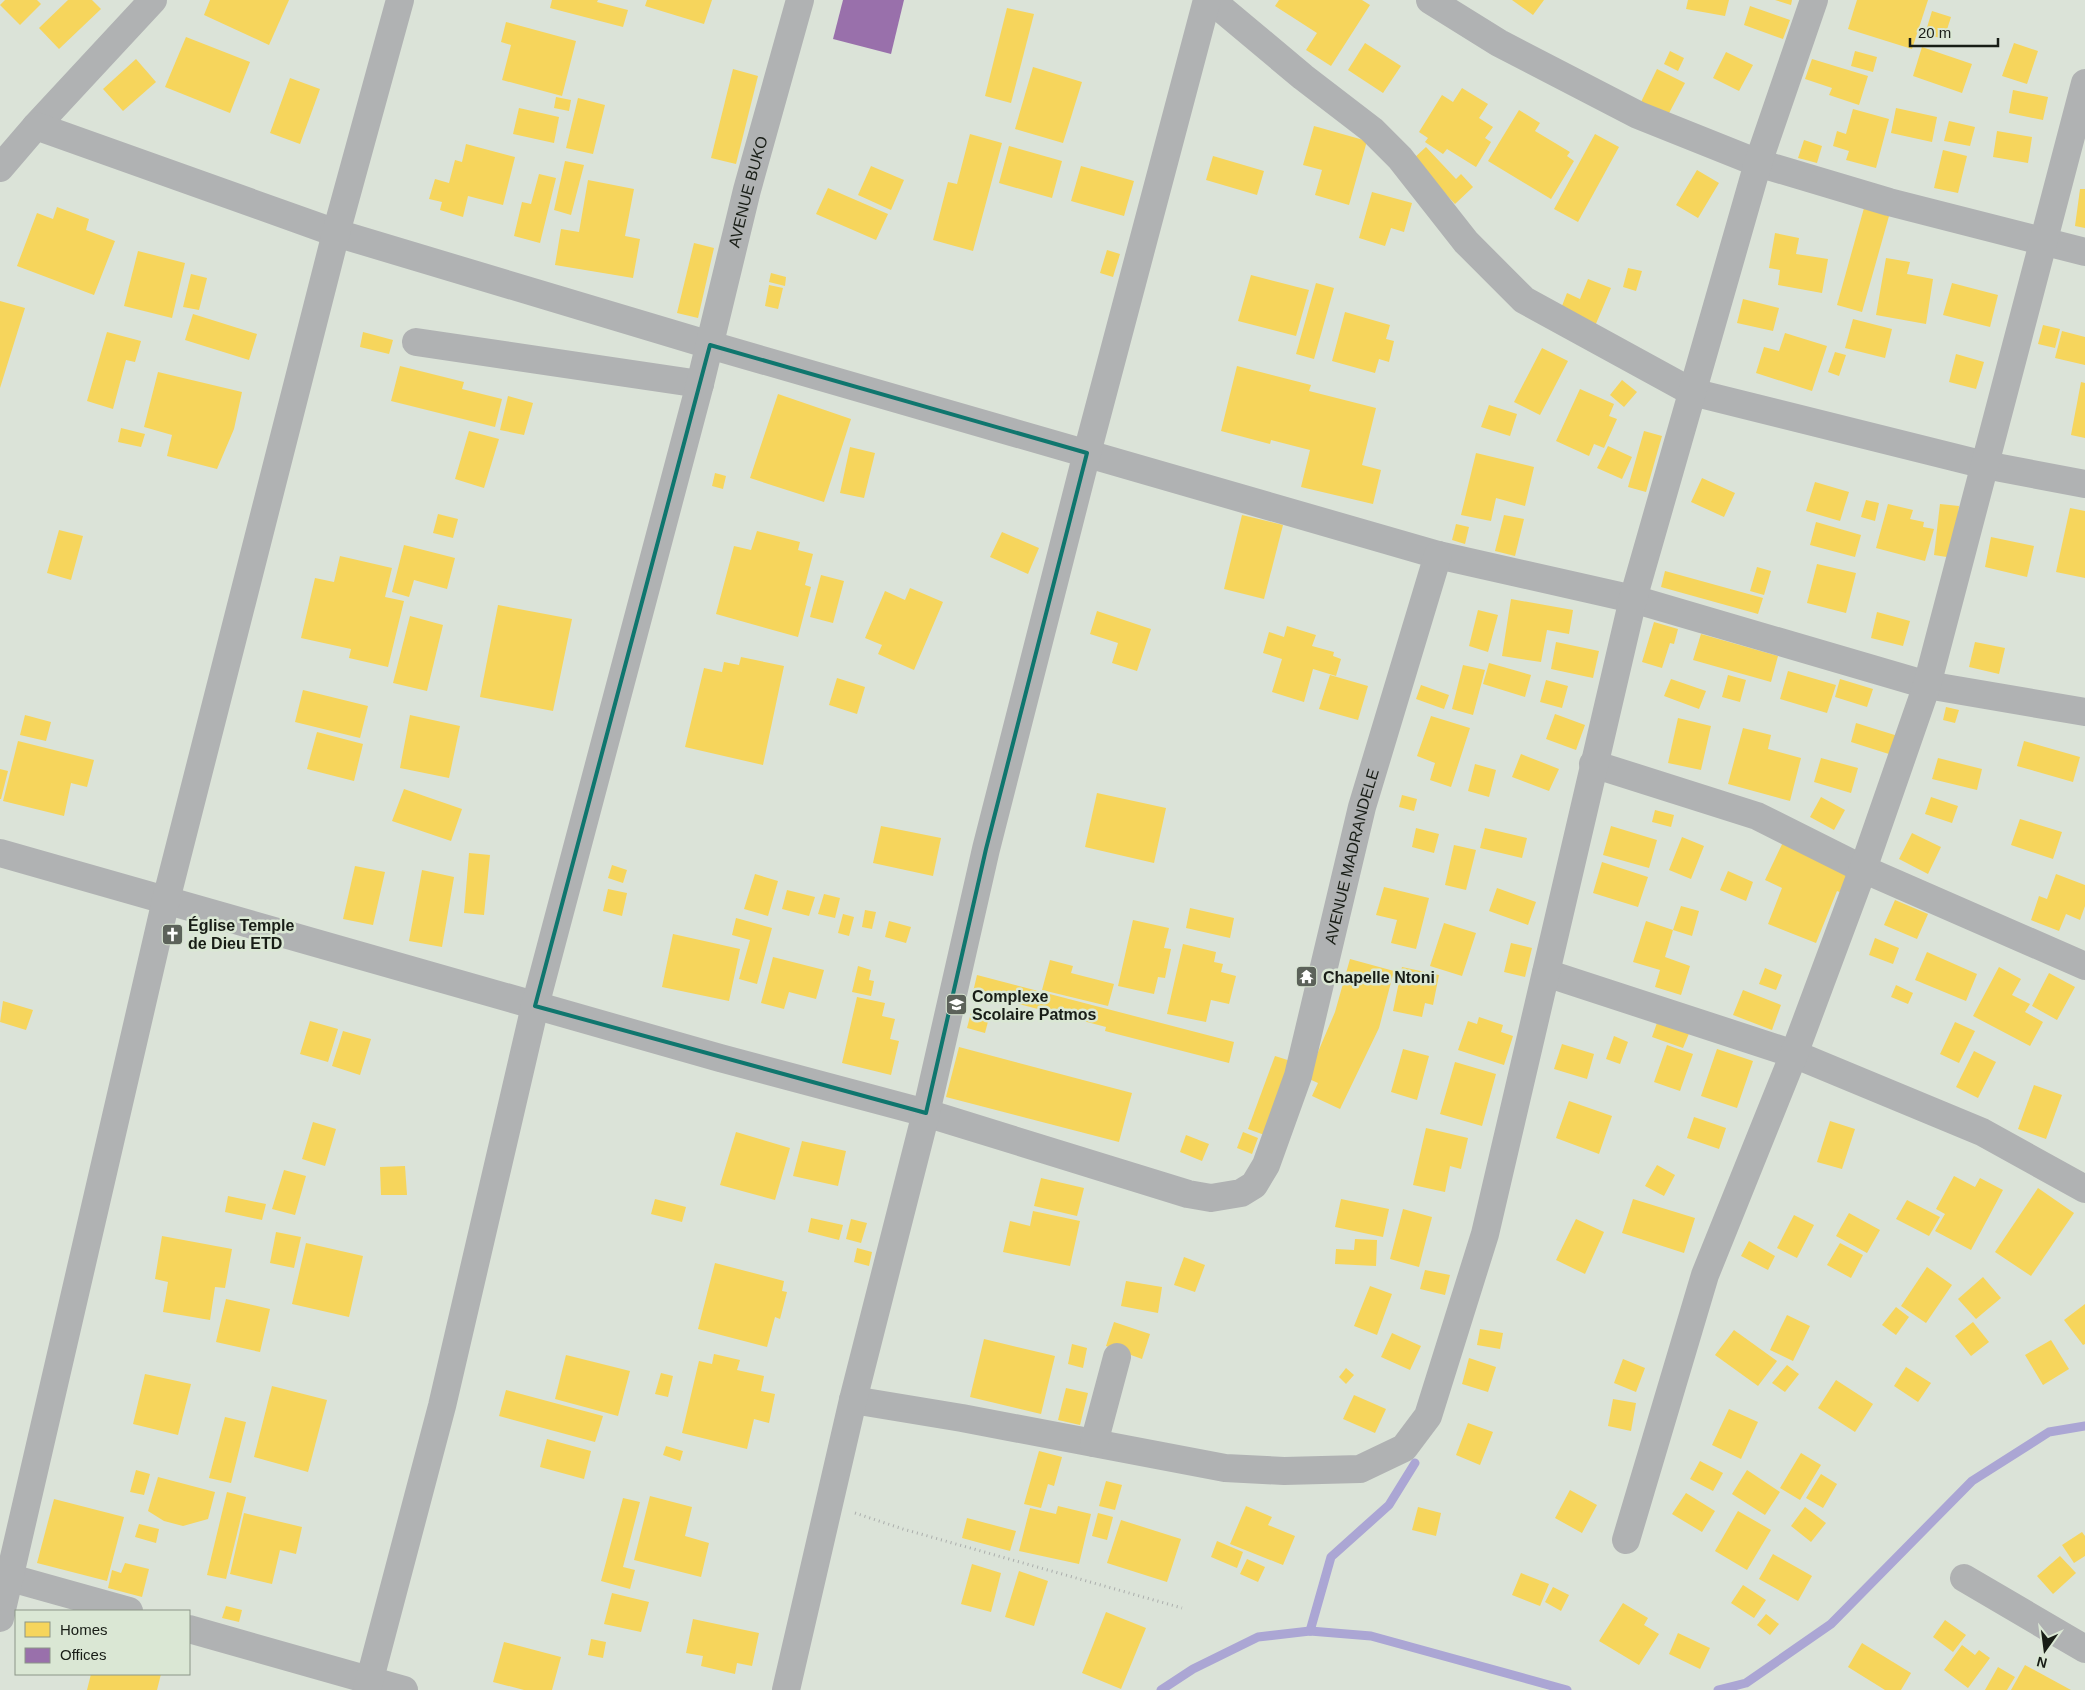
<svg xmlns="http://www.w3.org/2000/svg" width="2085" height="1690" viewBox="0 0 2085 1690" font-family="Arial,sans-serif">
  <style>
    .homes { fill: #f6d55c }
    .offices { fill: #9970ab }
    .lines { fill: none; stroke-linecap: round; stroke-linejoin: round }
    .stream { stroke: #aba6d4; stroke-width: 9 }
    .path { stroke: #abaeac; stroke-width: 3; stroke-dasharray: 1 4; stroke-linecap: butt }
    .minor { stroke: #b0b2b3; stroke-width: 28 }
    .marked { fill: none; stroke: #0f766e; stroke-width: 4; stroke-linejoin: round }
    .labels { text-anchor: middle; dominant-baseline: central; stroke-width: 5; stroke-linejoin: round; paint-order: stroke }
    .street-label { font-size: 16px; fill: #181d16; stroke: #dae7d4 }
    .poi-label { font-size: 16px; font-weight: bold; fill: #181d16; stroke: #dae7d4; text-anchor: start }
  </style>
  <rect width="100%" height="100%" fill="#dbe3d8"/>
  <!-- homes -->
  <g class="homes">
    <path d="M5,0h32l4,4 -21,21 -20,-20z"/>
    <path d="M68,0h24l9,9 -42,40 -20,-21z"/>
    <path d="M210,0h79l-20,45 -65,-30z"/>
    <path d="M552,0h46l-1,2 31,8 -5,17 -73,-19z"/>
    <path d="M647,0h65l-8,24 -59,-18z"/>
    <path d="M1279,0h83l8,5 -39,61 -25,-16 11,-17 -42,-27z"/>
    <path d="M1512,0h32l-11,15z"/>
    <path d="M1688,0h41l-4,16 -39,-7z"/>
    <path d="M1775,0h17l-1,5z"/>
    <path d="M1857,0h71l-16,49 -64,-20z"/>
    <path d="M1750,6l40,14 -7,19 -39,-14z"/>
    <path d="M1007,8l27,6 -23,89 -26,-7z"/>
    <path d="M1932,11l19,6 -7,22 -19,-5z"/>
    <path d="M506,22l70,19 -14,55 -60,-16 9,-35 -10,-3z"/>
    <path d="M186,37l64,25 -20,51 -65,-26z"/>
    <path d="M1365,43l36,23 -18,27 -35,-23z"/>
    <path d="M2014,43l24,8 -11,33 -25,-8z"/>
    <path d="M1922,47l50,17 -10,29 -49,-17z"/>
    <path d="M1670,51l14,7 -6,13 -14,-7z"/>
    <path d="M1855,51l22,6 -4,15 -22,-6z"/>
    <path d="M1726,52l27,13 -14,26 -26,-13z"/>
    <path d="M136,59l20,23 -33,29 -20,-22z"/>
    <path d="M1812,59l56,17 -9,29 -30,-10 3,-7 -27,-9z"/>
    <path d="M1033,67l49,15 -19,61 -48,-14z"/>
    <path d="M733,69l25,7 -22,88 -25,-6z"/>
    <path d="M1657,69l28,14 -17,32 -27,-13z"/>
    <path d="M290,78l30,11 -20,55 -30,-11z"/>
    <path d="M1462,88l26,16 -9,14 14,9 -8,11 6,4 -15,25 -29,-18 -4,5 -18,-12 3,-4 -9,-6 23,-37 11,7z"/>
    <path d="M2013,90l35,7 -5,23 -34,-7z"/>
    <path d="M556,97l15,3 -2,11 -15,-3z"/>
    <path d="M578,98l27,7 -12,49 -27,-6z"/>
    <path d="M519,108l40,9 -5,26 -41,-9z"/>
    <path d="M1896,108l41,9 -5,25 -41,-9z"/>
    <path d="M1853,109l36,10 -13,49 -30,-8 3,-9 -16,-5 4,-15 9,3z"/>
    <path d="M1519,110l21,13 -5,8 35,21 -3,4 7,5 -23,38 -63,-38z"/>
    <path d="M1949,121l26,6 -5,19 -26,-5z"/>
    <path d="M1314,126l53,15 -18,64 -34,-10 7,-25 -19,-5z"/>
    <path d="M1997,131l35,6 -4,26 -35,-6z"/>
    <path d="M970,134l32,9 -29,108 -40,-11 15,-58 9,2z"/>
    <path d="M1595,134l24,13 -41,75 -24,-13z"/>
    <path d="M1804,140l18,6 -5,17 -19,-5z"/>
    <path d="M466,144l49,13 -12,48 -35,-9 -5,21 -23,-7 2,-8 -13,-3 6,-20 14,4 6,-23 7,2z"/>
    <path d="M1009,146l53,15 -10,37 -53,-15z"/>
    <path d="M1426,147l30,32 5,-5 12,13 -18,17 -42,-45z"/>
    <path d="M1943,150l24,6 -9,37 -24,-5z"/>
    <path d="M1213,156l51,15 -7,24 -51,-15z"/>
    <path d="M565,161l19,4 -13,50 -17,-5z"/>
    <path d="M871,166l33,14 -13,30 -33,-15z"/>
    <path d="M1081,166l53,15 -10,35 -53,-15z"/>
    <path d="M1697,170l22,13 -21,35 -22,-13z"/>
    <path d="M539,174l17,4 -16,65 -26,-7 8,-34 9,2z"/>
    <path d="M588,180l46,9 -9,47 15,3 -7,39 -78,-13 6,-36 18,3z"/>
    <path d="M828,188l60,26 -12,26 -60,-26z"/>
    <path d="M2080,189h5v39l-10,-2z"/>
    <path d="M1372,192l40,11 -8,29 -13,-4 -6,18 -26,-8z"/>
    <path d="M57,207l32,12 -3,11 29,11 -21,54 -77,-29 20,-53 16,6z"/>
    <path d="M1864,208l25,8 -27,96 -25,-7z"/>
    <path d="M1775,233l24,5 -3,16 32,5 -6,34 -44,-8 2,-15 -11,-2z"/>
    <path d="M694,243l20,5 -16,70 -21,-5z"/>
    <path d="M1107,250l13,4 -7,23 -13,-4z"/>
    <path d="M138,251l47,12 -13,55 -48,-12z"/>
    <path d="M1886,258l24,4 -3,12 26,5 -7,45 -50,-9z"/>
    <path d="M1628,268l14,3 -6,20 -13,-4z"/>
    <path d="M771,273l15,4 -1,9 -16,-4z"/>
    <path d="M191,274l16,4 -8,32 -16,-3z"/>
    <path d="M1251,275l58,15 -13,46 -58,-15z"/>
    <path d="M1588,279l23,9 -16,38 -35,-15 7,-18 13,6z"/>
    <path d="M1316,283l18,5 -20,71 -18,-5z"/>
    <path d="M1952,283l46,12 -8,32 -47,-12z"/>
    <path d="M769,285l14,3 -5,21 -13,-3z"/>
    <path d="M1743,299l36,9 -6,23 -36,-8z"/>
    <path d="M0,301l25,7 -25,80z"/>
    <path d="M1345,312l45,13 -4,14 8,2 -5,21 -10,-3 -4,14 -43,-12z"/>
    <path d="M193,314l64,20 -8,26 -64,-20z"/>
    <path d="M1853,319l39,10 -7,29 -40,-10z"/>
    <path d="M2043,325l17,4 -5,19 -17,-4z"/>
    <path d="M2062,331l23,6v28l-30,-7z"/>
    <path d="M107,332l34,9 -6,21 -9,-2 -13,49 -26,-8z"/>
    <path d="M363,332l30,8 -4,14 -29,-7z"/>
    <path d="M1785,333l42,13 -15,45 -56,-18 8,-26 15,4z"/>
    <path d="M1542,348l26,13 -28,54 -26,-13z"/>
    <path d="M1835,352l11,3 -7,21 -11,-4z"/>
    <path d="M1956,354l28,8 -8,27 -27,-7z"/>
    <path d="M400,366l64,16 -2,7 40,10 -7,28 -104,-26z"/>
    <path d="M1237,366l74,19 -2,6 67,17 -14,57 19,5 -8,34 -72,-17 9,-37 -39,-10 -1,4 -49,-13z"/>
    <path d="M158,372l84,20 -8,37 -17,40 -50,-13 5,-21 -28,-8z"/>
    <path d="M1622,380l15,12 -13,15 -14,-12z"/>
    <path d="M2081,382l4,1v55l-14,-3z"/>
    <path d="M1580,389l34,15 -5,12 8,3 -13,29 -10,-4 -5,12 -33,-15z"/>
    <path d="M778,394l73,25 -27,83 -74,-24z"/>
    <path d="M508,396l25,7 -9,32 -24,-5z"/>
    <path d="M1489,405l28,9 -7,22 -29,-9z"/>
    <path d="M121,428l24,6 -4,13 -23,-5z"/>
    <path d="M469,431l30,8 -15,49 -29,-9z"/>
    <path d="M1644,431l18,5 -16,56 -18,-5z"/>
    <path d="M1608,446l24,11 -10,22 -25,-11z"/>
    <path d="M850,447l25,6 -11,45 -24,-5z"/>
    <path d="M1476,453l58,14 -9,39 -29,-8 -5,23 -30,-6z"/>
    <path d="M715,473l11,3 -3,13 -11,-3z"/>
    <path d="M1702,478l33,15 -11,24 -33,-15z"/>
    <path d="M1815,482l34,10 -9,29 -34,-10z"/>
    <path d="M1866,500l13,3 -4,18 -14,-4z"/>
    <path d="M1888,504l25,6 -3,9 14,3 -1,5 11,2 -9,32 -49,-13z"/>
    <path d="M1940,504l19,2 -6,52 -19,-3z"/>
    <path d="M2070,508l15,3v67l-29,-6z"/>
    <path d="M438,514l20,5 -5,19 -20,-5z"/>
    <path d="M1242,515l41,10 -19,74 -40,-10z"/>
    <path d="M1504,515l20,4 -9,37 -20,-5z"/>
    <path d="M1816,522l45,13 -6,22 -45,-12z"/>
    <path d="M1456,524l13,3 -4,17 -13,-4z"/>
    <path d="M59,530l24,6 -12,44 -24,-7z"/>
    <path d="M757,531l43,11 -2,8 15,4 -8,31 6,2 -13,50 -82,-23 18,-68 17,4z"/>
    <path d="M1002,532l37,16 -11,26 -38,-17z"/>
    <path d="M1991,537l43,9 -7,31 -42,-10z"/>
    <path d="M404,545l51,13 -8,31 -33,-9 -5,17 -17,-5z"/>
    <path d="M340,556l52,12 -7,29 19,4 -16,66 -39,-9 2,-9 -50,-11 14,-60 19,4z"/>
    <path d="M1817,564l39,9 -10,40 -39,-10z"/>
    <path d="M1757,567l14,4 -7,24 -14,-4z"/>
    <path d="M1665,571l98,27 -5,16 -97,-27z"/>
    <path d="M821,575l23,6 -11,42 -23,-6z"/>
    <path d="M910,588l33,14 -29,68 -36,-16 4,-9 -17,-7 20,-47 20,9z"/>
    <path d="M1511,599l62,11 -4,24 -22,-4 -6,32 -39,-6z"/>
    <path d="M498,605l74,14 -19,92 -73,-14z"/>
    <path d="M1478,610l20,5 -10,37 -19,-6z"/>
    <path d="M1097,611l54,18 -14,42 -25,-8 6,-20 -28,-9z"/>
    <path d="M1877,612l33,9 -7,25 -32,-8z"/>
    <path d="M410,616l33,9 -16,66 -34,-8z"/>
    <path d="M1654,622l24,7 -4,15 -4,-1 -8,25 -20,-6z"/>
    <path d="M1287,626l29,9 -4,11 22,6 -1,4 8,3 -5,17 -23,-7 -9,33 -32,-10 10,-33 -19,-6 6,-21 15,5z"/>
    <path d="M1701,634l77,22 -7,26 -78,-22z"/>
    <path d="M1556,642l43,9 -6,27 -42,-9z"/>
    <path d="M1975,642l30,6 -6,26 -30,-7z"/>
    <path d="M741,657l43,9 -21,99 -78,-18 19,-79 18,4 2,-10 15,3z"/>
    <path d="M1489,663l42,12 -6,22 -42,-13z"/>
    <path d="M1463,665l22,5 -12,45 -21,-6z"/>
    <path d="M1788,671l48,14 -9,28 -47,-14z"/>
    <path d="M1330,675l38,11 -10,34 -39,-11z"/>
    <path d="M1728,675l18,5 -6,22 -18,-5z"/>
    <path d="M837,678l28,9 -8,27 -28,-9z"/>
    <path d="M1671,679l35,12 -7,18 -35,-13z"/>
    <path d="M1840,679l33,10 -6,18 -32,-10z"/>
    <path d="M1546,680l22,6 -6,22 -22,-6z"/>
    <path d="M1421,685l28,10 -5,14 -28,-10z"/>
    <path d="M303,690l65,16 -8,32 -65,-16z"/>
    <path d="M1946,707l13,3 -4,13 -12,-3z"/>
    <path d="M1555,714l30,11 -9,25 -30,-11z"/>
    <path d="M25,715l26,7 -5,19 -26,-6z"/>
    <path d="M410,715l50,11 -11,52 -49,-10z"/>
    <path d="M1431,716l39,12 -19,59 -21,-7 5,-17 -18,-7z"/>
    <path d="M1678,718l33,8 -10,44 -33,-7z"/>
    <path d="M1856,723l42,13 -6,19 -41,-13z"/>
    <path d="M1743,728l28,7 -3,14 33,9 -11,43 -62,-17z"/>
    <path d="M317,732l46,12 -9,37 -47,-12z"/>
    <path d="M18,741l76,19 -7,27 -16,-4 -7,33 -61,-15z"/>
    <path d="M2024,741l56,16 -7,25 -56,-16z"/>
    <path d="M1521,754l38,15 -10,22 -37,-14z"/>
    <path d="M1821,758l37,10 -7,25 -37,-11z"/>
    <path d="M1938,758l44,11 -5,21 -45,-11z"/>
    <path d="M1475,764l21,6 -7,27 -21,-6z"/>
    <path d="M0,769l8,2 -7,28h-1z"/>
    <path d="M404,789l58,20 -11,32 -59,-20z"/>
    <path d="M1097,793l69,15 -12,55 -69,-16z"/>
    <path d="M1402,795l15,4 -3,12 -15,-4z"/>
    <path d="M1821,797l24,13 -11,20 -24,-13z"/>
    <path d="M1931,797l27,9 -6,17 -27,-9z"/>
    <path d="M1655,810l19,5 -3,12 -19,-5z"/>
    <path d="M2020,819l42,13 -9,27 -42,-14z"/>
    <path d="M881,826l60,12 -8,38 -60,-13z"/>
    <path d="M1611,826l46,14 -8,28 -46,-13z"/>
    <path d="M1416,828l23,6 -5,19 -22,-6z"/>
    <path d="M1485,828l42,10 -5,20 -42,-10z"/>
    <path d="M1912,833l29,14 -13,27 -29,-15z"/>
    <path d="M1682,837l22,9 -13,33 -22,-9z"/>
    <path d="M1785,838l53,25 12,17 -5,14 -8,-3 -21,52 -48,-19 14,-36 -17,-8z"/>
    <path d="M1454,845l22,5 -10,40 -21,-5z"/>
    <path d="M469,853l21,2 -6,60 -20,-2z"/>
    <path d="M1602,862l46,15 -10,30 -45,-14z"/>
    <path d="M612,865l15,5 -4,13 -15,-5z"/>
    <path d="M355,866l30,6 -12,53 -30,-6z"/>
    <path d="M422,870l32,7 -12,70 -33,-6z"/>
    <path d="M1728,871l25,11 -7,19 -26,-11z"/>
    <path d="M755,874l23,7 -10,35 -24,-7z"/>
    <path d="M2056,874l29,11v21l-5,14 -14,-6 -7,17 -28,-11 8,-24 8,3z"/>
    <path d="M1384,887l45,11 -13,51 -25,-6 6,-23 -21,-5z"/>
    <path d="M1497,888l39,14 -8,23 -39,-14z"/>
    <path d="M608,889l19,4 -5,23 -19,-5z"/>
    <path d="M787,890l28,7 -6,19 -27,-7z"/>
    <path d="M824,894l16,4 -5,20 -17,-4z"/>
    <path d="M1895,900l33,14 -11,25 -33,-14z"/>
    <path d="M1681,906l18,5 -7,25 -19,-6z"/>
    <path d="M1190,908l44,10 -4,20 -44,-10z"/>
    <path d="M865,910l11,2 -4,17 -10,-2z"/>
    <path d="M843,914l11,3 -5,19 -11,-3z"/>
    <path d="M736,918l36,10 -15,56 -18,-5 11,-39 -18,-5z"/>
    <path d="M1133,920l36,8 -5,20 7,1 -6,29 -7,-1 -4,17 -36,-8z"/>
    <path d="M889,921l22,6 -5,16 -21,-6z"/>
    <path d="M1646,921l27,9 -8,27 25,9 -9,29 -26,-8 5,-17 -27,-8z"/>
    <path d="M1444,923l32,10 -14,43 -32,-10z"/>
    <path d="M673,934l67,15 -11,52 -67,-14z"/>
    <path d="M1875,938l24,10 -6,16 -24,-9z"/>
    <path d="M1511,943l21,5 -7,29 -21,-5z"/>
    <path d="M1183,944l33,8 -2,10 9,2 -2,8 15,4 -7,28 -18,-4 -5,22 -39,-8z"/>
    <path d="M1927,952l50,22 -11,27 -51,-21z"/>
    <path d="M773,957l51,13 -8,29 -27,-7 -5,17 -23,-6z"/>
    <path d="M1350,959l44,12 -15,57 -39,81 -28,-13 6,-13 -11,-5 28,-66z"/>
    <path d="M1050,960l23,6 -2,7 43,11 -6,22 -66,-16z"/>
    <path d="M858,966l13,4 -2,10 5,1 -3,15 -19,-4z"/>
    <path d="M1402,967l37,8 -6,30 -8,-2 -3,14 -29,-6z"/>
    <path d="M1999,967l22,12 -9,16 18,9 -5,8 18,10 -13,24 -57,-30z"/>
    <path d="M1765,968l17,7 -6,15 -17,-6z"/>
    <path d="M2049,973l26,14 -18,33 -25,-14z"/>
    <path d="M977,975l257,67 -5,21 -124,-32 1,-4 -133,-35z"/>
    <path d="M1896,985l17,8 -5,11 -17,-7z"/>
    <path d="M1743,990l38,15 -9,25 -39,-15z"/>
    <path d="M857,997l28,6 -3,13 13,3 -5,20 9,2 -8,34 -49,-12z"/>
    <path d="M3,1001l30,9 -7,20 -26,-8z"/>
    <path d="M972,1009l18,5 -5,19 -18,-5z"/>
    <path d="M1479,1017l24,8 -2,7 12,4 -9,29 -46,-15 10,-29 9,3z"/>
    <path d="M1658,1020l32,11 -7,17 -31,-11z"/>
    <path d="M310,1021l28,8 -10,33 -28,-8z"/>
    <path d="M1955,1022l20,9 -16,32 -19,-9z"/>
    <path d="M343,1031l28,8 -11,36 -28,-9z"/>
    <path d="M1614,1036l14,6 -8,22 -14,-5z"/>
    <path d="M1562,1044l32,10 -7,25 -33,-10z"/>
    <path d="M1667,1045l26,9 -13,37 -26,-9z"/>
    <path d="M959,1047l173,46 -13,49 -173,-45z"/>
    <path d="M1403,1049l26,7 -12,44 -26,-8z"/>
    <path d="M1717,1049l36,12 -16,47 -36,-12z"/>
    <path d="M1974,1051l22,11 -18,36 -22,-11z"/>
    <path d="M1275,1056l22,7 -27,74 -22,-8z"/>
    <path d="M1455,1062l41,12 -14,52 -42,-12z"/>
    <path d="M2034,1085l28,10 -16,44 -28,-10z"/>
    <path d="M1569,1101l43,15 -13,38 -43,-16z"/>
    <path d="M1694,1117l32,11 -7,21 -32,-11z"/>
    <path d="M1830,1121l25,8 -13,40 -25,-7z"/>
    <path d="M313,1122l23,7 -11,37 -23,-7z"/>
    <path d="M1426,1128l42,10 -7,31 -11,-3 -5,26 -32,-7z"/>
    <path d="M736,1132l54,16 -15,52 -55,-15z"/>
    <path d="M1243,1132l15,6 -6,16 -15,-6z"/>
    <path d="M1186,1135l23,9 -7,17 -22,-9z"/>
    <path d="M802,1141l44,10 -8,35 -45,-10z"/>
    <path d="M1657,1165l18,10 -11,21 -19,-10z"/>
    <path d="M405,1166l2,29h-26l-1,-28z"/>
    <path d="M284,1170l22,6 -11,39 -23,-6z"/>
    <path d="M1954,1176l21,11 5,-9 23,12 -32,60 -36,-19 10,-17 -9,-5z"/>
    <path d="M1041,1178l43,10 -7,28 -43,-10z"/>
    <path d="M2038,1188l36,25 -43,63 -36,-24z"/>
    <path d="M228,1196l38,8 -4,16 -37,-8z"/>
    <path d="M655,1199l31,8 -4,15 -31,-8z"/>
    <path d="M1341,1199l48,10 -6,28 -48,-10z"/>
    <path d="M1633,1199l62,19 -11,35 -62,-20z"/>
    <path d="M1907,1200l33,17 -11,19 -33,-17z"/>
    <path d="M1403,1209l29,8 -13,50 -29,-8z"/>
    <path d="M1033,1211l47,10 -10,45 -67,-14 7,-31 20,5z"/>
    <path d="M1849,1213l31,17 -13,23 -31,-17z"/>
    <path d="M1794,1215l20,10 -17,33 -20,-10z"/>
    <path d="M811,1218l32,7 -4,15 -31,-8z"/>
    <path d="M851,1219l16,4 -6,20 -15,-4z"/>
    <path d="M1576,1219l28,13 -19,42 -29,-14z"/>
    <path d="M276,1232l25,5 -7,31 -24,-5z"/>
    <path d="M162,1236l70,13 -7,39 -10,-1 -5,33 -47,-8 5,-30 -13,-3z"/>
    <path d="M1355,1239l22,1 -1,26 -41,-2 1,-15 18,1z"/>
    <path d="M1749,1241l26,15 -7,14 -27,-14z"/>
    <path d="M306,1243l57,13 -14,61 -57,-13z"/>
    <path d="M1840,1243l23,12 -12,23 -24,-13z"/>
    <path d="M857,1248l15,4 -3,14 -15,-4z"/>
    <path d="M1184,1257l21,8 -10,27 -21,-7z"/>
    <path d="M715,1263l69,18 -2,10 5,1 -7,27 -5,-2 -8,30 -69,-18z"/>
    <path d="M1927,1267l25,18 -26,38 -25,-17z"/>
    <path d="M1425,1270l25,5 -5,20 -25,-6z"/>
    <path d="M1983,1277l18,21 -25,21 -18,-20z"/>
    <path d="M1126,1281l36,6 -4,26 -37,-7z"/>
    <path d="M1370,1286l22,8 -15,41 -23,-9z"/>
    <path d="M226,1299l44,10 -10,43 -44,-10z"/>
    <path d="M2085,1304v40l-2,1 -19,-25z"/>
    <path d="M1896,1307l13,10 -13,18 -14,-10z"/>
    <path d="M1787,1315l23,11 -17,35 -23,-11z"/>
    <path d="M1114,1322l36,12 -8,25 -36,-13z"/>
    <path d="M1973,1322l16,20 -18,14 -16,-20z"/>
    <path d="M1480,1329l23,4 -3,16 -23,-4z"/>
    <path d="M1734,1330l43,31 -19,25 -43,-31z"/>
    <path d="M1392,1333l29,13 -11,24 -29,-13z"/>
    <path d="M984,1339l71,17 -14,58 -71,-17z"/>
    <path d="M2051,1340l18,29 -26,16 -18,-30z"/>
    <path d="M1072,1344l15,4 -4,20 -15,-4z"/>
    <path d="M714,1354l26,6 -3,10 27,6 -3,15 14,3 -6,29 -15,-4 -7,30 -65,-16 17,-72 13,3z"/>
    <path d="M566,1355l64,16 -12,45 -63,-17z"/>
    <path d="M1469,1358l27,9 -8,25 -26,-8z"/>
    <path d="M1623,1359l22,9 -9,24 -22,-9z"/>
    <path d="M1787,1365l12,9 -14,18 -13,-9z"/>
    <path d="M1906,1367l25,16 -13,19 -24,-16z"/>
    <path d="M1346,1368l8,7 -8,9 -7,-7z"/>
    <path d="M661,1373l12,3 -5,21 -13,-3z"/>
    <path d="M145,1374l46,10 -13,51 -45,-11z"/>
    <path d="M1836,1380l37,24 -18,28 -37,-24z"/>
    <path d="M272,1386l55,14 -19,72 -54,-15z"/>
    <path d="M1066,1388l22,5 -8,32 -22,-5z"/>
    <path d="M506,1390l97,26 -8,26 -96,-26z"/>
    <path d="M1354,1395l32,14 -11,24 -32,-14z"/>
    <path d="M1613,1399l23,4 -5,28 -23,-5z"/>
    <path d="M1729,1409l29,13 -17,37 -29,-14z"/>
    <path d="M225,1417l21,5 -15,61 -22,-5z"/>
    <path d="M1468,1423l25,9 -13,33 -24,-10z"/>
    <path d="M547,1439l44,12 -7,28 -44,-12z"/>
    <path d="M666,1446l17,5 -3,10 -17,-6z"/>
    <path d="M1039,1451l23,6 -8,29 -6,-2 -7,24 -17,-4z"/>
    <path d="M1801,1453l20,12 -21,35 -20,-12z"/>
    <path d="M1700,1461l23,12 -10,18 -23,-12z"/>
    <path d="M136,1470l14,4 -6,21 -14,-3z"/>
    <path d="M1747,1470l33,22 -15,23 -33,-21z"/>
    <path d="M1821,1474l16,10 -14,24 -17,-10z"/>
    <path d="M158,1477l57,15 -7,27 -25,7 -19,-5 -16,-10z"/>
    <path d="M1106,1481l16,4 -7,25 -16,-4z"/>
    <path d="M1570,1490l27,15 -15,28 -27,-15z"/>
    <path d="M227,1492l19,5 -20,82 -19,-4z"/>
    <path d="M1686,1493l29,18 -13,21 -30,-18z"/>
    <path d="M650,1496l42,11 -7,29 24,7 -8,34 -67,-17z"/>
    <path d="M623,1498l17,4 -17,65 12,3 -5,19 -29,-8z"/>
    <path d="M54,1499l70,18 -17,64 -70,-18z"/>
    <path d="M1058,1506l33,8 -12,50 -60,-13 11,-43 26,6z"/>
    <path d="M1246,1506l26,11 -4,8 27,11 -12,29 -53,-21z"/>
    <path d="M1418,1507l23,6 -5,23 -24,-6z"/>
    <path d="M1805,1507l21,16 -15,19 -20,-16z"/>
    <path d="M1738,1511l33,19 -24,40 -32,-19z"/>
    <path d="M244,1513l58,14 -6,27 -16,-4 -8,34 -42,-10z"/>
    <path d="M1098,1513l15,4 -6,23 -15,-4z"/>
    <path d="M967,1518l49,13 -6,20 -48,-13z"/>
    <path d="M1121,1520l60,19 -14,43 -60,-19z"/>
    <path d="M139,1524l20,5 -3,14 -21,-6z"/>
    <path d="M2082,1532l3,4v20l-11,7 -12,-18z"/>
    <path d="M1217,1541l26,11 -6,16 -26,-11z"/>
    <path d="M1773,1554l39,22 -14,25 -39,-22z"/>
    <path d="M2060,1556l16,17 -23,21 -16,-18z"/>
    <path d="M1247,1559l18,8 -7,15 -18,-8z"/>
    <path d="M125,1563l24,6 -7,28 -34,-9 4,-18 9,3z"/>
    <path d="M972,1564l29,9 -10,39 -30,-8z"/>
    <path d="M1019,1571l29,10 -14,45 -29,-9z"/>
    <path d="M1521,1573l28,11 -9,22 -28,-11z"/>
    <path d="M1743,1585l23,15 -12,18 -23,-15z"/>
    <path d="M1553,1587l16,8 -8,16 -16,-9z"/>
    <path d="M612,1593l37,9 -8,30 -37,-8z"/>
    <path d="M1623,1603l25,15 -4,7 15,9 -20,31 -40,-24z"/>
    <path d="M226,1606l16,4 -3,12 -17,-4z"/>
    <path d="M1106,1612l40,16 -25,61 -39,-16z"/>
    <path d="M1766,1614l13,10 -9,11 -13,-10z"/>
    <path d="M693,1619l66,14 -7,33 -15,-3 -2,11 -34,-8 2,-10 -17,-3z"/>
    <path d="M1945,1620l21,15 -13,17 -20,-15z"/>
    <path d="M1678,1633l32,15 -10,21 -31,-15z"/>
    <path d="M591,1639l15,3 -3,16 -15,-3z"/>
    <path d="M504,1642l57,15 -9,33h-28l-31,-8z"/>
    <path d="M1862,1643l49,30 -10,17h-16l-37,-23z"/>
    <path d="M1962,1645l13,10 4,-5 11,8 -22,30 -24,-18z"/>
    <path d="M2025,1665l46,25h-60z"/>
    <path d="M1998,1667l17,10 -8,13h-22z"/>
    <path d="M91,1674h70l-4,16h-70z"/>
  </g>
  <!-- offices -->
  <path class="offices" d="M843,0h61l-13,54 -58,-15z"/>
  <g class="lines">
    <!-- stream -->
    <g class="stream">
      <path d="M1310,1631l21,-74 58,-52 26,-42"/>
      <path d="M1161,1690l32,-21 65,-32 52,-6 61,5 196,54"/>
      <path d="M1718,1690l28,-7 85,-59 141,-143 77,-49 36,-6"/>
    </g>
    <!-- path -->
    <path class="path" d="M855,1513l48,16 279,79"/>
    <!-- minor -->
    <g class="minor">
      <path d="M1211,0l92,77 69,53 28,28 66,84 58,58 168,92 293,73 100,19"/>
      <path d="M1430,0l69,43 139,72 120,48 131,39 196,50"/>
      <path d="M36,126l117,-126"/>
      <path d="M0,168l36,-42 300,107 374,112 728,210 195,44 294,86 158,27"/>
      <path d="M416,342l284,42"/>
      <path d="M1593,764l164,52 106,53 222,97"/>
      <path id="s1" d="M0,853l720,205 206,55 262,81 23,4 30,-5 13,-8 12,-20 32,-89 64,-269 76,-252"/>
      <path d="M1546,973l248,81 188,78 103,57"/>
      <path d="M853,1400l109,18 263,50 59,3 76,-2 44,-21 24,-32 57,-182 148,-635 125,-436 56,-163"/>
      <path d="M1094,1443l23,-86"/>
      <path d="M1626,1540l79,-265 89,-221 69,-185 64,-184 158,-602"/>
      <path d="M0,1575l129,36"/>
      <path d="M1964,1578l121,71"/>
      <path d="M0,1618l166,-718 170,-667 64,-233"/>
      <path d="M189,1629l215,61"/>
      <path id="s2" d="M367,1690l75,-284 93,-400 165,-622 47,-194 53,-190"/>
      <path d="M786,1690l67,-290 73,-287 60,-264 101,-396 120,-453"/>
    </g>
  </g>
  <!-- marked area -->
  <path class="marked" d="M710,345l377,108 -101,396 -60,264 -391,-107z"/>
  <!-- icons -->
  <defs>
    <symbol id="church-square" viewBox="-11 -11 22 22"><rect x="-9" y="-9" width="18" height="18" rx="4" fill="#5c625a" stroke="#dae7d4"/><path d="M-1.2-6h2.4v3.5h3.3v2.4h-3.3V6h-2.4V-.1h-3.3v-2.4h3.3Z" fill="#fff"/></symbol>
    <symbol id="temple-square" viewBox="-11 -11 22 22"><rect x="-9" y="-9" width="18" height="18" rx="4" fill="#5c625a" stroke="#dae7d4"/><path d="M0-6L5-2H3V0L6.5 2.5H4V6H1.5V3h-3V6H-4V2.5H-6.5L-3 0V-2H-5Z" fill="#fff"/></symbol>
    <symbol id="school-square" viewBox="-11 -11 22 22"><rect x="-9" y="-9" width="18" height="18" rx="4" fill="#5c625a" stroke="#dae7d4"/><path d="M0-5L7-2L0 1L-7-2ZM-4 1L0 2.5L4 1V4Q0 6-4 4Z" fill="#fff"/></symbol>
  </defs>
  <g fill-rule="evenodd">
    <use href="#church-square" x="160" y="922" width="25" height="25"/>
    <use href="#temple-square" x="1294" y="964" width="25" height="25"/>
    <use href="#school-square" x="944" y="992" width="25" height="25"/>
  </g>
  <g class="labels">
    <!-- street labels -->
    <g class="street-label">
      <text stroke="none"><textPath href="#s2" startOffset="1546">AVENUE BUKO</textPath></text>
      <text stroke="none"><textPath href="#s1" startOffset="1649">AVENUE MADRANDELE</textPath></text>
    </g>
    <!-- poi labels -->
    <g class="poi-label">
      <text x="188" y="925">Église Temple<tspan x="188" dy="18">de Dieu ETD</tspan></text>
      <text x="1323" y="977">Chapelle Ntoni</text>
      <text x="972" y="996">Complexe<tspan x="972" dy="18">Scolaire Patmos</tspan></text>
    </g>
  </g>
  <!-- legend -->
  <rect x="15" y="1610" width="175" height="65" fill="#dae7d4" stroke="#8c9688"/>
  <rect x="25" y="1622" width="25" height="15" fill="#f6d55c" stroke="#8c9688"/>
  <text x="60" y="1635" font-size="15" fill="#181d16">Homes</text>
  <rect x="25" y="1648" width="25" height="15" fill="#9970ab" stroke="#8c9688"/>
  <text x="60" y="1660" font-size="15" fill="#181d16">Offices</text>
  <!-- north arrow -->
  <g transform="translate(2045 1650) rotate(194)" stroke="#dae7d4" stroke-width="4" paint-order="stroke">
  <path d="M0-4L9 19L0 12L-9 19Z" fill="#181d16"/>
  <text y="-8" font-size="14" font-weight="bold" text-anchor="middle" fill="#181d16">N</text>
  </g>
  <!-- scale -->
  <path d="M1910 38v8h88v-8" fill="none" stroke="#181d16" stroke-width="2.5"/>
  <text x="1918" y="38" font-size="15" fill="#181d16" stroke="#dae7d4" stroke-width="4" paint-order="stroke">20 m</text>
</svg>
